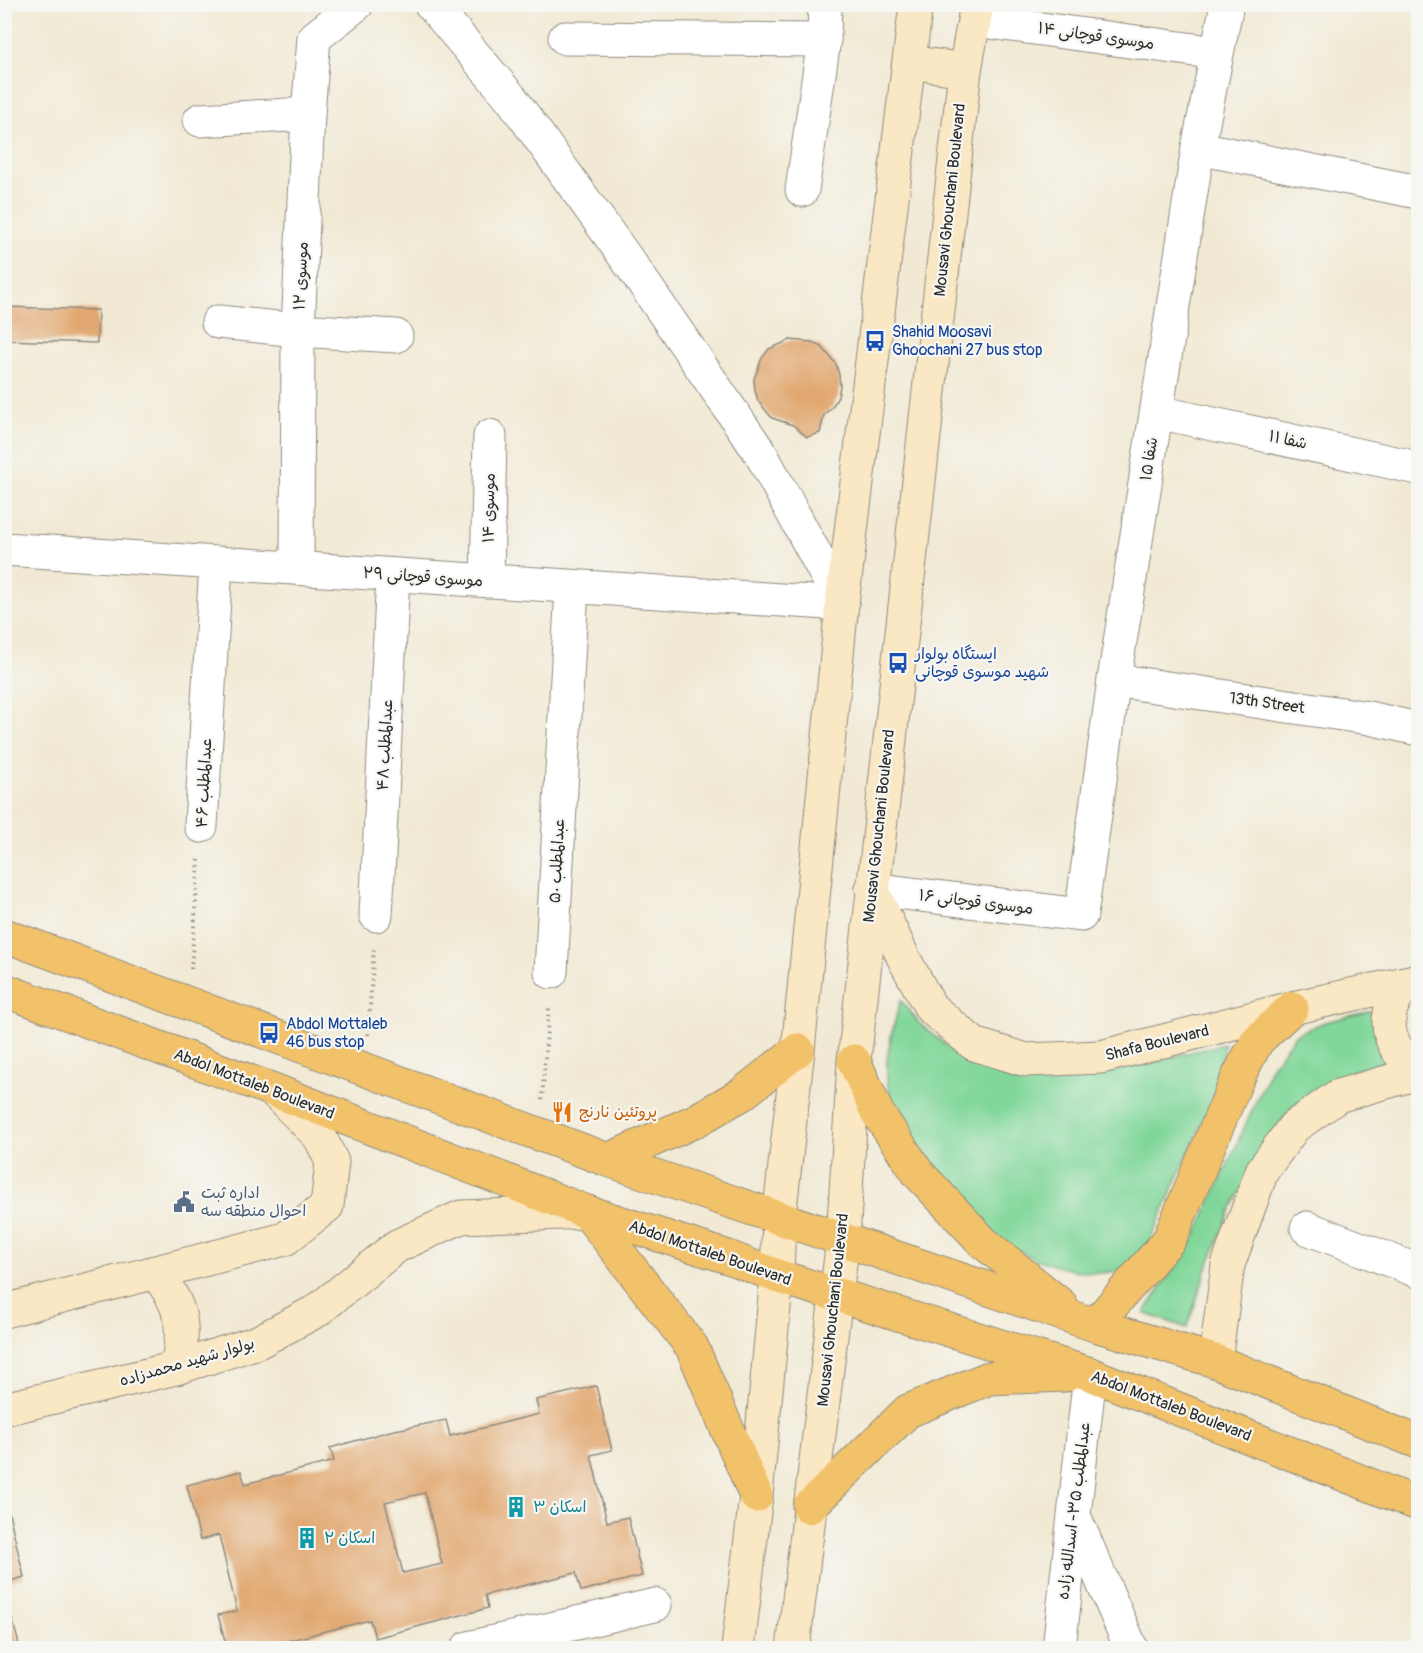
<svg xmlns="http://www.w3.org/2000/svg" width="1423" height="1653" viewBox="0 0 1423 1653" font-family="Pangolin,'Playpen Sans Arabic',sans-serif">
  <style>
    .green { fill: #81d79a; stroke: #568162; stroke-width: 1.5 }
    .building { fill: #e1a76f; fill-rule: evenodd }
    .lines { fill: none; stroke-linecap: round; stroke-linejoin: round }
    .street-casing { stroke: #8e8a7f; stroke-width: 35 }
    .secondary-casing { stroke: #8e8a7f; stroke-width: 35 }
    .primary-casing { stroke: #8e8a7f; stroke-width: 35 }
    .path { stroke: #8e8a7f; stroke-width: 4; stroke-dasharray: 1.5 4.5; stroke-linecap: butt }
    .street { stroke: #fff; stroke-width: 33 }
    .secondary { stroke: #fae7c3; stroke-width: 33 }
    .primary { stroke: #f2c26a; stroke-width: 33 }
    .labels { text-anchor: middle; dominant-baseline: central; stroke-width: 4.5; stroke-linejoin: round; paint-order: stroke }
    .street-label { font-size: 16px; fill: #2b2b2b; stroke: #f6f6f2 }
    .transit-label { font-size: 16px; fill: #164399; stroke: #f6f6f2; text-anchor: start }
    .food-label { font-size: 16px; fill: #c56008; stroke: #f6f6f2; text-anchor: start }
    .service-label { font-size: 16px; fill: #4e5e75; stroke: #f6f6f2; text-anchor: start }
    .culture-label { font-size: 16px; fill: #0d838f; stroke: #f6f6f2; text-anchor: start }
  </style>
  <rect width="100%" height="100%" fill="#f6f6f2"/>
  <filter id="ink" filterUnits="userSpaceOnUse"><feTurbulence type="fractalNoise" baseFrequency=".0167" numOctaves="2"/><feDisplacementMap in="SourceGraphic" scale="12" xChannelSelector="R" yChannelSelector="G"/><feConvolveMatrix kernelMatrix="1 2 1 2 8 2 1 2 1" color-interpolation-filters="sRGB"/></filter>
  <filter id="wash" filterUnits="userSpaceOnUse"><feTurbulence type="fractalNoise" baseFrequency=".008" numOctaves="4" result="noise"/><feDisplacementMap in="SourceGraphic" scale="24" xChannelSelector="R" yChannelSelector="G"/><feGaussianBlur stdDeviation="1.35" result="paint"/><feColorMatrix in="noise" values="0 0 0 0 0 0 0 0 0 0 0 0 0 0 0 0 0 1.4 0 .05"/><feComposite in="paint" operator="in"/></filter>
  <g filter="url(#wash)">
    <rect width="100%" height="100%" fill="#f1e9d3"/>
    <!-- green -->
    <g class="green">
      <path d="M901,1000l19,24 48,39 49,19 58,-2 149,-36 -4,38 -69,157c-9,11 -18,26 -33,31 -36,11 -104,-14 -130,-40 -17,-17 -32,-38 -47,-56 -18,-22 -39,-44 -49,-71 -12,-35 -1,-69 9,-103z"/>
      <path d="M1371,1011l19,50 -38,10 -61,37 -22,32 -38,69 -25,62 -19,57 -43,-15 51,-76 77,-171 24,-32 29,-12z"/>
    </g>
    <g id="blocks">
      <!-- building -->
      <g class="building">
        <path d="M4,307l94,3 -1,33 -93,-3z"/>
        <path d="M790,340l22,2 10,5 14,17 3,11 1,11 -2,11 -6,10 -8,8 -4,18 -13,4 -14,-12 -21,-7 -14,-17 -3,-11 -1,-11 8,-21 7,-9z"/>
        <path d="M596,1386l16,64 -21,5 16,67 21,-5 14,59 -61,15 -5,-18 -91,22 3,13 -113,30 -5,-18 -91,23 2,5h-54l-9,-33 19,-4 -18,-76 -19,5 -13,-55 54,-14 4,13 89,-23 -4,-13 60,-17 56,-11 4,16 89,-22 -3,-14zM425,1493l17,71 -39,9 -18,-71z"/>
        <path d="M9,1513l15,64 -20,6v-69z"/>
        <path d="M4,1592h1l15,56h-16z"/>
      </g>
    </g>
  </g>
  <g filter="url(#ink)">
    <use href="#blocks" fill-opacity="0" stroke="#8e8a7f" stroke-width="1.5"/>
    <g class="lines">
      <defs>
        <g id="street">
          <path d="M431,4l80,94 125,174 125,182 81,150"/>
          <path d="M975,20l242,33"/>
          <path d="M565,38l259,2"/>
          <path d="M200,120l108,-6"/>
          <path d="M1198,148l220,44"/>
          <path d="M802,190l22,-150 1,-36"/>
          <path d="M218,322l80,8 98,6"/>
          <path d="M1157,412l261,56"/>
          <path d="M4,549l838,55"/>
          <path d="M297,568l1,-238 10,-216 6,-76 43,-34"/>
          <path d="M487,581l3,-145"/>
          <path d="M1114,680l255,38 49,11"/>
          <path d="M201,826l15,-263"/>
          <path d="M872,889l209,26 33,-235 84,-532 29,-144"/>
          <path d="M376,915l17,-340"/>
          <path d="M551,972l21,-385"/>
          <path d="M1307,1228l111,43"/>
          <path d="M1075,1518l56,130"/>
          <path d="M468,1648l187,-43"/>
          <path d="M1059,1648l31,-274"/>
        </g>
        <g id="secondary">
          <path d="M909,62l56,8"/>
          <path d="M872,889l32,70 27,49 43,36 52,16 75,-3 191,-49 126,-28"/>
          <path d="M1412,982c-5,4 -11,8 -14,13 -19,27 -6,59 20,73"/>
          <path d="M155,1272c27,32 32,56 21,96"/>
          <path d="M4,1311l281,-72 42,-33 5,-44 -12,-25 -47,-47"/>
          <path d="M1215,1361l13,-96 34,-94 32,-44 44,-31 80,-23"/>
          <path d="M4,1409l172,-41 82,-26 60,-32 79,-64 64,-29 126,-5"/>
          <path d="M738,1648l18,-152 21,-220 2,-58 19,-168 44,-446 74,-600"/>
          <path d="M793,1648l50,-409 11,-178 111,-991 12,-66"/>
        </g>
        <g id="primary">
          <path d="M4,935l604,225 487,165 120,36 203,81"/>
          <path d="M4,990l269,100 314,122 141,45 49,19 313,98 328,130"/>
          <path d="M854,1061l23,51 41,61 65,69 78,63"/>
          <path d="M608,1160l87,-39 47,-27 56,-44"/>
          <path d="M587,1212l105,135 64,149"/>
          <path d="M1095,1325l74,-85 69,-163 19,-36 35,-33"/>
          <path d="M809,1507l99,-96 81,-33 76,-3"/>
        </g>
      </defs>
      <!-- street casing -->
      <use href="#street" class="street-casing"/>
      <!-- secondary casing -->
      <use href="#secondary" class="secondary-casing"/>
      <!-- primary casing -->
      <use href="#primary" class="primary-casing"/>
      <!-- path -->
      <g class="path">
        <path d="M191,969l8,-109"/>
        <path d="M368,1035l6,-88"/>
        <path d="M542,1100l7,-95"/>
      </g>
      <!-- street -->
      <use href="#street" class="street"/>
      <!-- secondary -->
      <use href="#secondary" class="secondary"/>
      <!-- primary -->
      <use href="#primary" class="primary"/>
    </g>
  </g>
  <!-- icons -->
  <defs>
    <symbol id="bus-bare" viewBox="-9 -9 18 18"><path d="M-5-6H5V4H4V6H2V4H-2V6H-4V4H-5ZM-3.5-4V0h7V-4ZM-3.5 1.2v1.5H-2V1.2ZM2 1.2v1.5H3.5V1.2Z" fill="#1a4fb4" stroke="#f6f6f2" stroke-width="2.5" paint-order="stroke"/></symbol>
    <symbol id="restaurant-bare" viewBox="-9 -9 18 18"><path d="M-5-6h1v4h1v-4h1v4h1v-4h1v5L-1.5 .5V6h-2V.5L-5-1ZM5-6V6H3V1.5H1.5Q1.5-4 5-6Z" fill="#e8710a" stroke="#f6f6f2" stroke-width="2.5" paint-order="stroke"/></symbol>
    <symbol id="civic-bare" viewBox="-9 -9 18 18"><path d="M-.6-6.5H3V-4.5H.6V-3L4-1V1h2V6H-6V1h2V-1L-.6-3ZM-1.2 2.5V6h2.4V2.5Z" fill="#5c6f8a" stroke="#f6f6f2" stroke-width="2.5" paint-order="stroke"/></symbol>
    <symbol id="building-bare" viewBox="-9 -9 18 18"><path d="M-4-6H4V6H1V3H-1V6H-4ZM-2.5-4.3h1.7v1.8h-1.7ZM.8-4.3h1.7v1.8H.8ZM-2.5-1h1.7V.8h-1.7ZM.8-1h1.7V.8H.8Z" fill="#0f9aa8" stroke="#f6f6f2" stroke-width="2.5" paint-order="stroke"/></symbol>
  </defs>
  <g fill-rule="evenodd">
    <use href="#bus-bare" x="860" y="326" width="30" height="30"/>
    <use href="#bus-bare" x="883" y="648" width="30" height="30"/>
    <use href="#bus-bare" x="254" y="1018" width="30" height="30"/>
    <use href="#restaurant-bare" x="547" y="1097" width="30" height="30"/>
    <use href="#civic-bare" x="169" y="1187" width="30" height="30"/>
    <use href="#building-bare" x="501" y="1492" width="30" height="30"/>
    <use href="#building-bare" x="292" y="1523" width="30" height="30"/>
  </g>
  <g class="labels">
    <!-- street labels -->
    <g class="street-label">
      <text transform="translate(1096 36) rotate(8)">موسوی قوچانی ۱۴</text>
      <text transform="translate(950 200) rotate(-84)">Mousavi Ghouchani Boulevard</text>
      <text transform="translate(301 276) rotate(-87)">موسوی ۱۲</text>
      <text transform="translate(1288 440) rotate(12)">شفا ۱۱</text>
      <text transform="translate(1149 459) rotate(-81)">شفا ۱۵</text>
      <text transform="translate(489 508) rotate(-89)">موسوی ۱۴</text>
      <text transform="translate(423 577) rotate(4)">موسوی قوچانی ۲۹</text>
      <text transform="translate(1267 703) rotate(8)">13th Street</text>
      <text transform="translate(385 745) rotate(-87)">عبدالمطلب ۴۸</text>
      <text transform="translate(204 783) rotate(-87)">عبدالمطلب ۴۶</text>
      <text transform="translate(879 826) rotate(-84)">Mousavi Ghouchani Boulevard</text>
      <text transform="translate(557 861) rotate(-87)">عبدالمطلب ۵۰</text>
      <text transform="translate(976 902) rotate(7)">موسوی قوچانی ۱۶</text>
      <text transform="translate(1157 1043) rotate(-14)">Shafa Boulevard</text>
      <text transform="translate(254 1084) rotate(21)">Abdol Mottaleb Boulevard</text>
      <text transform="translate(710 1253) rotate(19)">Abdol Mottaleb Boulevard</text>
      <text transform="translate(833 1310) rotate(-84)">Mousavi Ghouchani Boulevard</text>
      <text transform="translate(187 1362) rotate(-16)">بولوار شهید محمدزاده</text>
      <text transform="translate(1171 1406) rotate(21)">Abdol Mottaleb Boulevard</text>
      <text transform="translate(1074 1511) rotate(-83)">عبدالمطلب ۳۵- اسدالله زاده</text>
    </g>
    <!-- transit labels -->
    <g class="transit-label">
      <text x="892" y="332">Shahid Moosavi<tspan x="892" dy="18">Ghoochani 27 bus stop</tspan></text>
      <text x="915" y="654">ایستگاه بولوار<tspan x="915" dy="18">شهید موسوی قوچانی</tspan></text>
      <text x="286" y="1024">Abdol Mottaleb<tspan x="286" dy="18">46 bus stop</tspan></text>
    </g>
    <!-- food labels -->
    <g class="food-label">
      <text x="579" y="1112">پروتئین نارنج</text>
    </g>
    <!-- service labels -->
    <g class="service-label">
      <text x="201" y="1193">اداره ثبت<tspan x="201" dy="18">احوال منطقه سه</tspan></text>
    </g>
    <!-- culture labels -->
    <g class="culture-label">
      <text x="533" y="1507">اسکان ۳</text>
      <text x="324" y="1538">اسکان ۲</text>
    </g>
  </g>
  <!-- margin -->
  <rect width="1423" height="1653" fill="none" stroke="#f6f6f2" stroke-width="24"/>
</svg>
